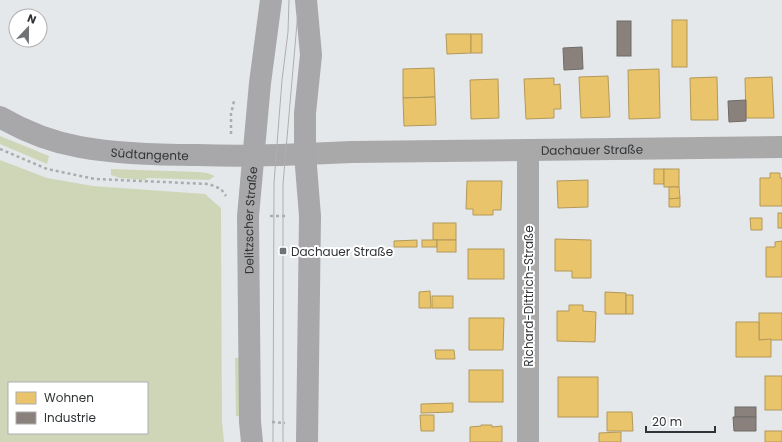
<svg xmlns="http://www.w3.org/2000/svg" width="782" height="442" viewBox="0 0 782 442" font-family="Poppins,sans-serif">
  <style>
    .green { fill: #cfd6b8; fill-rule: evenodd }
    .homes { fill: #e9c46a; stroke: #b2995a }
    .industry { fill: #8a817c; stroke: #6f6a67 }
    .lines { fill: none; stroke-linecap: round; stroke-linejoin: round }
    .path { stroke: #abacae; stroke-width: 2.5; stroke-dasharray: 3 3; stroke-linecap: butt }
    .street { stroke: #a9a9aa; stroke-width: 22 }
    .secondary { stroke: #a8a8aa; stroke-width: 22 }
    .tram { stroke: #aeaeb0; stroke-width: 1 }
    .poi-dot { fill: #707375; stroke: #fff; stroke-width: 1.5 }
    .labels { text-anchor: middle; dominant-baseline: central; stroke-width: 4; stroke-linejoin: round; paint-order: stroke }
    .street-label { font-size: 12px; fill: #313436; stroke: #fff }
    .poi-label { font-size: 12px; fill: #313436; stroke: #fff; text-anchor: start }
  </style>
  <rect width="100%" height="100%" fill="#e5e8eb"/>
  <!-- green -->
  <g class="green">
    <path d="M0,136l49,20 -2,8 -47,-20z"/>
    <path d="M0,160l47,18 46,8 112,8 16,14 1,213 2,21h-224zM9,383h138v50h-138z"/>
    <path d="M111,169l88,3 8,1 8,3 -6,4 -62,-2 -2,2 -25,-2 -9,-3z"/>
    <path d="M235,358h7l1,59 -7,-1z"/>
  </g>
  <!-- homes -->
  <g class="homes">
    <rect x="672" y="20" width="15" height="47"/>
    <path d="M446,34h25v19l-24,1z"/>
    <rect x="471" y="34" width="11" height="19"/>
    <path d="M434,68l1,29 -32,1v-29z"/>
    <path d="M659,69l1,49 -31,1 -1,-49z"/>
    <path d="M608,76l2,41 -29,1 -2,-41z"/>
    <path d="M717,77l1,43h-27l-1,-42z"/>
    <path d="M772,77l2,41h-28l-1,-40z"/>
    <path d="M554,78v7l6,-1 1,25h-7v9l-28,1 -2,-40z"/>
    <path d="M498,79l1,39 -28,1 -1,-39z"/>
    <path d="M435,97l1,28 -32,1 -1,-28z"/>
    <rect x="654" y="169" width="10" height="15"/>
    <rect x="664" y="169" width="15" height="18"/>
    <path d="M770,173h10v5h2v28h-22v-28h10z"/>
    <path d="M588,180v27l-30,1 -1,-27z"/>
    <path d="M467,181h35l-1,29h-8v5h-20v-6h-7z"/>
    <path d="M669,187h10l1,11 -11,1z"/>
    <path d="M680,198v9h-11v-8z"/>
    <rect x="778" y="213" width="4" height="15"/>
    <path d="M750,218h12v12h-11z"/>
    <rect x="433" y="223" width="23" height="17"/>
    <path d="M555,239l36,1v38h-19v-7h-17z"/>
    <path d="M417,240v7h-23v-6z"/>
    <rect x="422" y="240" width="15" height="7"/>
    <rect x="437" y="240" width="19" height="12"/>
    <path d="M782,241v36h-16v-30h9v-5z"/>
    <rect x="468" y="249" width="36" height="30"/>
    <path d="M430,291l1,17h-12v-16z"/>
    <path d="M605,292l21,1v21h-21z"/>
    <rect x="626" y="295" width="7" height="19"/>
    <rect x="432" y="296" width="21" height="12"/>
    <path d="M569,305h14v6l13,1 -1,30 -38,-1v-30h12z"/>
    <rect x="759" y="313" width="23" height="27"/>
    <path d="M469,318h35l-1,32h-34z"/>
    <path d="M736,322h23v18l12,-1v18h-35z"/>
    <path d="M435,350h19l1,9h-19z"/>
    <rect x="469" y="370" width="34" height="32"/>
    <rect x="765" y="376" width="17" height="34"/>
    <rect x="558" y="377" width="40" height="40"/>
    <path d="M453,403v9l-32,1v-9z"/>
    <path d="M607,412h25l1,19h-26z"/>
    <path d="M420,415h14v16h-13z"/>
    <path d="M481,425h11v2l10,-1v16h-32v-15l11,-1z"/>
    <rect x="765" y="431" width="17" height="11"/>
    <path d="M621,432v10h-22v-9z"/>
  </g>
  <!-- industry -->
  <g class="industry">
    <rect x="617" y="21" width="14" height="35"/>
    <path d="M582,47l1,22 -19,1 -1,-22z"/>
    <path d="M746,100v21l-17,1 -1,-21z"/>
    <rect x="735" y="407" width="21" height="10"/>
    <path d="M733,417h23v14h-22z"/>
  </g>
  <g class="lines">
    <!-- path -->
    <g class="path">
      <path d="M231,134v-20l3,-13"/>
      <path d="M0,149l47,20 48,10 114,5 12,5 5,7"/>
      <path d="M270,216h17"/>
      <path d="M272,422l13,1"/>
    </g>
    <!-- street -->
    <g class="street">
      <path id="s1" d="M305,154l47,-2 430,-5"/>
      <path d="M528,442v-292"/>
    </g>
    <!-- secondary -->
    <g class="secondary">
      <path d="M306,0l5,55 -6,58v41l5,62 -3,226"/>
      <path id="s2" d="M0,117c24,14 52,25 80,30 38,7 77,8 116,8 36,1 73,1 109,-1"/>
      <path id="s3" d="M252,442l-2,-20 -2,-206 12,-133 11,-83"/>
    </g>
    <!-- tram -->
    <g class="tram">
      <path d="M273,442l1,-259 8,-103 6,-48 1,-32"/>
      <path d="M283,442v-258l16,-184"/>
    </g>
  </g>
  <!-- markers -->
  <rect class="poi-dot" x="279" y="247" width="8" height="8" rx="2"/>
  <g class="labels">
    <!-- street labels -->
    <g class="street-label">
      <text stroke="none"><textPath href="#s1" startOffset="287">Dachauer Straße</textPath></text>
      <text stroke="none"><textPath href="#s2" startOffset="156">Südtangente</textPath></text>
      <text stroke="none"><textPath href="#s3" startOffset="222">Delitzscher Straße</textPath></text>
      <text transform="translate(528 296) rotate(-90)">Richard-Dittrich-Straße</text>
    </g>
    <!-- poi labels -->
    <g class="poi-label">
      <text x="291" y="251">Dachauer Straße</text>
    </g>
  </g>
  <!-- legend -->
  <rect x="8" y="382" width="140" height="52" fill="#ffffff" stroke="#adaeaf"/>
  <rect x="16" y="392" width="20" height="12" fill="#e9c46a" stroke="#adaeaf"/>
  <text x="44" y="402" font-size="12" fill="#313436">Wohnen</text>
  <rect x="16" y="412" width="20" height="12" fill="#8a817c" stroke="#adaeaf"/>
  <text x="44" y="422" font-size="12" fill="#313436">Industrie</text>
  <!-- north arrow -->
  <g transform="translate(28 28) rotate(22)"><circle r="19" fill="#ffffff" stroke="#adaeaf"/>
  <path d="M0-3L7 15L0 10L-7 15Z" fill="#707375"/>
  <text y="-6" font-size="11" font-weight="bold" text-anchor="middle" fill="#313436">N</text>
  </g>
  <!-- scale -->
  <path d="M646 426v6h69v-6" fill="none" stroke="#313436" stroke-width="2"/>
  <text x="652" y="426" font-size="12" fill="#313436" stroke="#ffffff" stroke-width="3" paint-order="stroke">20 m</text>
</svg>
